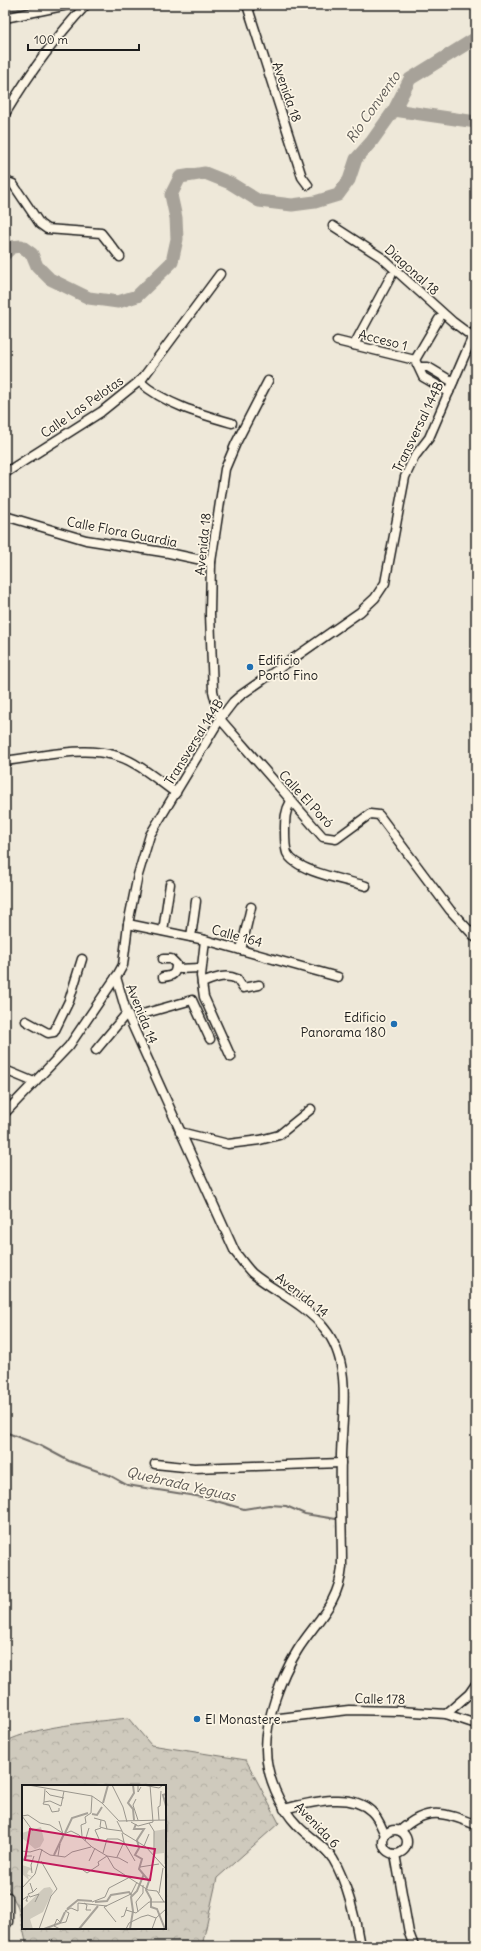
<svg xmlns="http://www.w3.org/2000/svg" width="481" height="1951" viewBox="0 0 481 1951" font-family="Delius,sans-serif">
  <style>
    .grass { fill: url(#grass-dots); stroke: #76736c }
    .forest { fill: url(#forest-crowns); stroke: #76736c; fill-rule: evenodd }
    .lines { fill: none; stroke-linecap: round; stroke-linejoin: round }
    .stream { stroke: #6f6c67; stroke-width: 2 }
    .river { stroke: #a7a299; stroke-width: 13 }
    .street-casing { stroke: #1c1c1c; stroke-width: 11 }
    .street { stroke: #fcf5e5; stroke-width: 8 }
    .poi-dot { fill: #1f6fb2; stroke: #fcf5e5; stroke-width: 1.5 }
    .labels { text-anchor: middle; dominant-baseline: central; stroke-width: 3.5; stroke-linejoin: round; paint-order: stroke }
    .street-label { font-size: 13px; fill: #1c1c1c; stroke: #fcf5e5 }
    .poi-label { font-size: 13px; fill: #1c1c1c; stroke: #fcf5e5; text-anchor: start }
    .water-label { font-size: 14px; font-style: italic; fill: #5b5854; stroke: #fcf5e5 }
    .inset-river { fill: none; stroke: #a7a299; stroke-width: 2 }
    .inset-road { fill: none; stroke: #9a968d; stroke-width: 1 }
    .view { fill: #c2185b; fill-opacity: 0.15; stroke: #c2185b; stroke-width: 2 }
    .inset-edge { fill: none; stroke: #1c1c1c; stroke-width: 2 }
  </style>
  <defs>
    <pattern id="grass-dots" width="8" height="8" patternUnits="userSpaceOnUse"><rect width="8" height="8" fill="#cfcabd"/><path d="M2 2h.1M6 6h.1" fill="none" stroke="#b1ada2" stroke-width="1.8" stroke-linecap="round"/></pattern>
    <pattern id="forest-crowns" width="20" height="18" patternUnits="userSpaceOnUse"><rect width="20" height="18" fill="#cfcabd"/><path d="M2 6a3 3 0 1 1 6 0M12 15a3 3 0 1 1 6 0" fill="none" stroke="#b1ada2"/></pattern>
  </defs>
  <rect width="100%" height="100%" fill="#eee8d9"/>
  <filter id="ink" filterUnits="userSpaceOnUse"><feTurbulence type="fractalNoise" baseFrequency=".025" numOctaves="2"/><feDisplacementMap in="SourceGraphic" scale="8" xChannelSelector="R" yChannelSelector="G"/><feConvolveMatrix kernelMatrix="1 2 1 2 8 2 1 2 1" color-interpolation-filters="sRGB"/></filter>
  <g filter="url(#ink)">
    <!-- grass -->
    <path class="grass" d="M5,5h33l-33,6z"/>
    <!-- forest -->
    <path class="forest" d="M128,1718l23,27 95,15 33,63 -62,55 -15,68h-175l-9,-39 -13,-25v-140c30,-16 88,-20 123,-24zM23,1786h142v142h-142z"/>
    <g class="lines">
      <!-- stream -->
      <path class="stream" d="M5,1432l34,13 30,16 40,14 18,10 75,12 42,12 25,-4 17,1 19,8 31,5"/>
      <!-- river -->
      <g class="river">
        <path d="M394,110l82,12"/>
        <path d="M5,254l7,-7 9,-1 11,8 5,12 13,13 39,19 29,4 19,-6 35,-34 5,-23 -1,-21 -5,-23 9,-18 25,-4 25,10 29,18 33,4 23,-3 23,-7 11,-15 7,-21 16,-18 22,-31 16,-31 66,-41"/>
      </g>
      <defs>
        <g id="street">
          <path d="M247,5l55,172 6,8"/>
          <path d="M5,18l63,-13"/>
          <path d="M5,114c24,-40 49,-75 81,-109"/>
          <path d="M5,181l8,3 27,40 7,5 54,4 19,24"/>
          <path d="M333,226l48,31 72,65 20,15"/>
          <path d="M337,341l78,19 8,17 26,15"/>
          <path d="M354,345l37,-69"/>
          <path d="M415,360l24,-41"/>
          <path d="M420,367h8l25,15"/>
          <path d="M139,381c25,23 61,33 93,42"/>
          <path d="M268,381l-32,62 -11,26 -14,93 -1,52 3,77 7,28 103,118 13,2 34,-25 9,1 71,95 26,28"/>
          <path d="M5,473l96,-61 41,-33 78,-105"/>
          <path d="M5,516l81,24 83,13 42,9"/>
          <path d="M5,761c42,-5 92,-20 130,3 14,8 27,19 41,29"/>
          <path d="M291,801c-6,10 -6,18 -6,30 0,6 0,16 2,22 9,19 60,27 79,33"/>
          <path d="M128,924l77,16 133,37"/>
          <path d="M163,931l7,-47"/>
          <path d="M191,937l5,-36"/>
          <path d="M205,940l-4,36 3,21 27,60"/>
          <path d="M241,950l10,-43"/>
          <path d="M163,959h8l5,5c0,10 -3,12 -13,13"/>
          <path d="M176,969l25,-1"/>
          <path d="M116,977l10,34 109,241c5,6 11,15 17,21 23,19 53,31 72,55 29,35 18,86 17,127 -1,37 1,75 1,112 -3,37 -27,55 -45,84 -16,26 -31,67 -31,98 0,26 14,59 32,77 11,12 26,19 35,33 14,23 23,61 27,87"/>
          <path d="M202,983c11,-4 23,-10 35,-4l6,9 16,-3"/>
          <path d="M146,1013l46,-13 18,39"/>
          <path d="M26,1021l22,12 6,-1 15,-31 13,-42"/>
          <path d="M96,1050l31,-37"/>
          <path d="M5,1070l29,12"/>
          <path d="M5,1113l64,-67 49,-72 5,-9 5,-41 10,-49 12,-40 70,-116 13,-17 8,-7 119,-83 15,-14 10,-15 20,-106 10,-21 14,-18 47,-109"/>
          <path d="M180,1132l48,12 32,-4 19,-5 32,-26"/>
          <path d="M155,1464l39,4 147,-5"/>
          <path d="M446,1714l23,-20 7,-10"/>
          <path d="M271,1719l78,-9 50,1 47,3 30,10"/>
          <path d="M284,1809c25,-6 66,-18 87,2 7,6 10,15 14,24"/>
          <circle cx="395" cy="1842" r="12"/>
          <path d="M400,1831c26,-25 45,-19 76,-6"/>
          <path d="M395,1854l14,79 5,13"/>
          <path d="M5,1925l3,-3v-25"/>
        </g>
      </defs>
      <!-- street casing -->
      <use href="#street" class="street-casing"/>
      <!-- street -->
      <use href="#street" class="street"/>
    </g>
  </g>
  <!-- markers -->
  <g class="poi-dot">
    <circle cx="250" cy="667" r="4"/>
    <circle cx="394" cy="1024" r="4"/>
    <circle cx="197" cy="1719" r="4"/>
  </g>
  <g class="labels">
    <!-- street labels -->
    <g class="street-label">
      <text transform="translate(287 92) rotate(71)">Avenida 18</text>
      <text transform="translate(412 270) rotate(42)">Diagonal 18</text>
      <text transform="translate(383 340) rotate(14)">Acceso 1</text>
      <text transform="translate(82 407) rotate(-35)">Calle Las Pelotas</text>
      <text transform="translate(418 427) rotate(-64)">Transversal 144B</text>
      <text transform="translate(122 532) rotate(11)">Calle Flora Guardia</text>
      <text transform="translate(203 544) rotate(-84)">Avenida 18</text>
      <text transform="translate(194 742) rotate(-58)">Transversal 144B</text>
      <text transform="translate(306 799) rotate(47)">Calle El Poró</text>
      <text transform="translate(237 936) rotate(15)">Calle 164</text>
      <text transform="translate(142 1014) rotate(68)">Avenida 14</text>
      <text transform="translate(302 1295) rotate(38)">Avenida 14</text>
      <text transform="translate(380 1699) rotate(1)">Calle 178</text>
      <text transform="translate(317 1825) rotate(46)">Avenida 6</text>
    </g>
    <!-- poi labels -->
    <g class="poi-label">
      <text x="258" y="660">Edificio<tspan x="258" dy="15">Porto Fino</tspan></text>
      <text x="386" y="1017" text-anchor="end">Edificio<tspan x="386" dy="15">Panorama 180</tspan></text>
      <text x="205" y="1719">El Monastere</text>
    </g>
    <!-- water labels -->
    <g class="water-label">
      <text transform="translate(373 107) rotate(-55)">Río Convento</text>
      <text transform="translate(181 1484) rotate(13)">Quebrada Yeguas</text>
    </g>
  </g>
  <!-- overview -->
  <g transform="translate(22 1785)">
    <rect width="144" height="144" fill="#eee8d9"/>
    <path d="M144,44v35h-2v-11l-9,1 -1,-23z" fill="#cfcabd"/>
    <path d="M19,42l3,13 -4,7 -5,2 -13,-11v-5zM0,80l9,3 1,3 -3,-1 -2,4 6,3 -5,-1 1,4 -7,-6zM28,102l3,4 -10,21 -13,7 3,10h-11v-20l22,-21z" fill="#cfcabd"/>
    <path class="inset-river" d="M111,0l1,8 -6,10 5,6 1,11M144,9l-3,1 3,11M81,18l5,-18M70,29l5,1 5,-8M114,39l-2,5h10l-7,11 2,8 -4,7 7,4 -3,10 10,12 -3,9 5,9v8l6,2 8,20M43,48l7,-15 16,-5M32,70l10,-21M73,117l12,-1 4,-6 18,-3 3,4M45,124l11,-9 14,1M22,144l16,-6 5,-11M57,144l19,-23M108,144l3,-18 -2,-14 6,-6 7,-17"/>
    <path class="inset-road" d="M6,0l64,11 10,7 17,18 47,-1M90,0l11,22 4,15M116,0v7l3,-5M121,0l16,3 4,-3M23,4l-1,13 6,-1 11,5 3,-15M24,6l4,4 14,3M114,14l-3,6 5,15M22,17l-1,2 6,1 3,7 7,-1v-3M0,31l6,-1 12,8 10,2 14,9 7,-3 8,4 13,12 15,9 7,12 34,22 9,1 7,11M0,31l11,15M72,33l11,3 2,8 15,2M79,35l-1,7 7,2M137,35l-1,-13 2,-1 1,-15M37,36l4,13M95,36l6,12 23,14 20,22M109,37l7,4 15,-4 -3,-37M127,38l5,8v23M60,51l-1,-11 5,-2 -1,-6 6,-4 1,-17M77,54l-4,-9 6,-2M63,56l4,-13M122,61l5,-12M0,66l8,1 10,-3 10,6 15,2 7,-5 19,-5M81,68l4,-14h11l6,3 11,19M36,71l2,-12M95,72l7,-15 -2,-9M67,76l6,-13M0,78l3,-7h7M118,82l19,-3M61,85l4,3 12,-8 -1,-3 9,-6 12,2 9,5M10,88l-1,-8 3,-9M8,98l3,9 4,-4M0,103l13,-14 7,-25M11,107l-5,2 2,3 9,-3 -4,8M137,108l4,-25M0,115l6,-4 -2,5h2M70,117l13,-5 4,-9 21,-11M127,117h17M62,118l3,2 -1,5h5M104,125l10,3 13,-11M116,127l-2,-10 7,-9v-8M99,132l3,-1 3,-9M94,137l-12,-15 27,-13 6,-12M17,144l12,-33 6,-7 -16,-28M38,144l-6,-3 3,-7 4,4 5,-1 3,-9 -4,-2 6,-3 7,3v-8l29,3M104,144l3,-6 12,-6 7,-2 8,3M130,144l4,-11 10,-9"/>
    <path class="view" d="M8,44l125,20 -5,31 -125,-20z"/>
    <rect width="144" height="144" class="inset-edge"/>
  </g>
  <!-- margin -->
  <rect width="481" height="1951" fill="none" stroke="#fcf5e5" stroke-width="20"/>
  <rect x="10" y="10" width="461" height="1931" fill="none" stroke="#1c1c1c" stroke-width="1.5" filter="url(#ink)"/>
  <!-- scale -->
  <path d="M28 44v6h111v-6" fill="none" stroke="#1c1c1c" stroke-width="2"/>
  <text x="34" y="44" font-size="12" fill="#1c1c1c" stroke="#fcf5e5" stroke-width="3" paint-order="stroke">100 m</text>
</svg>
